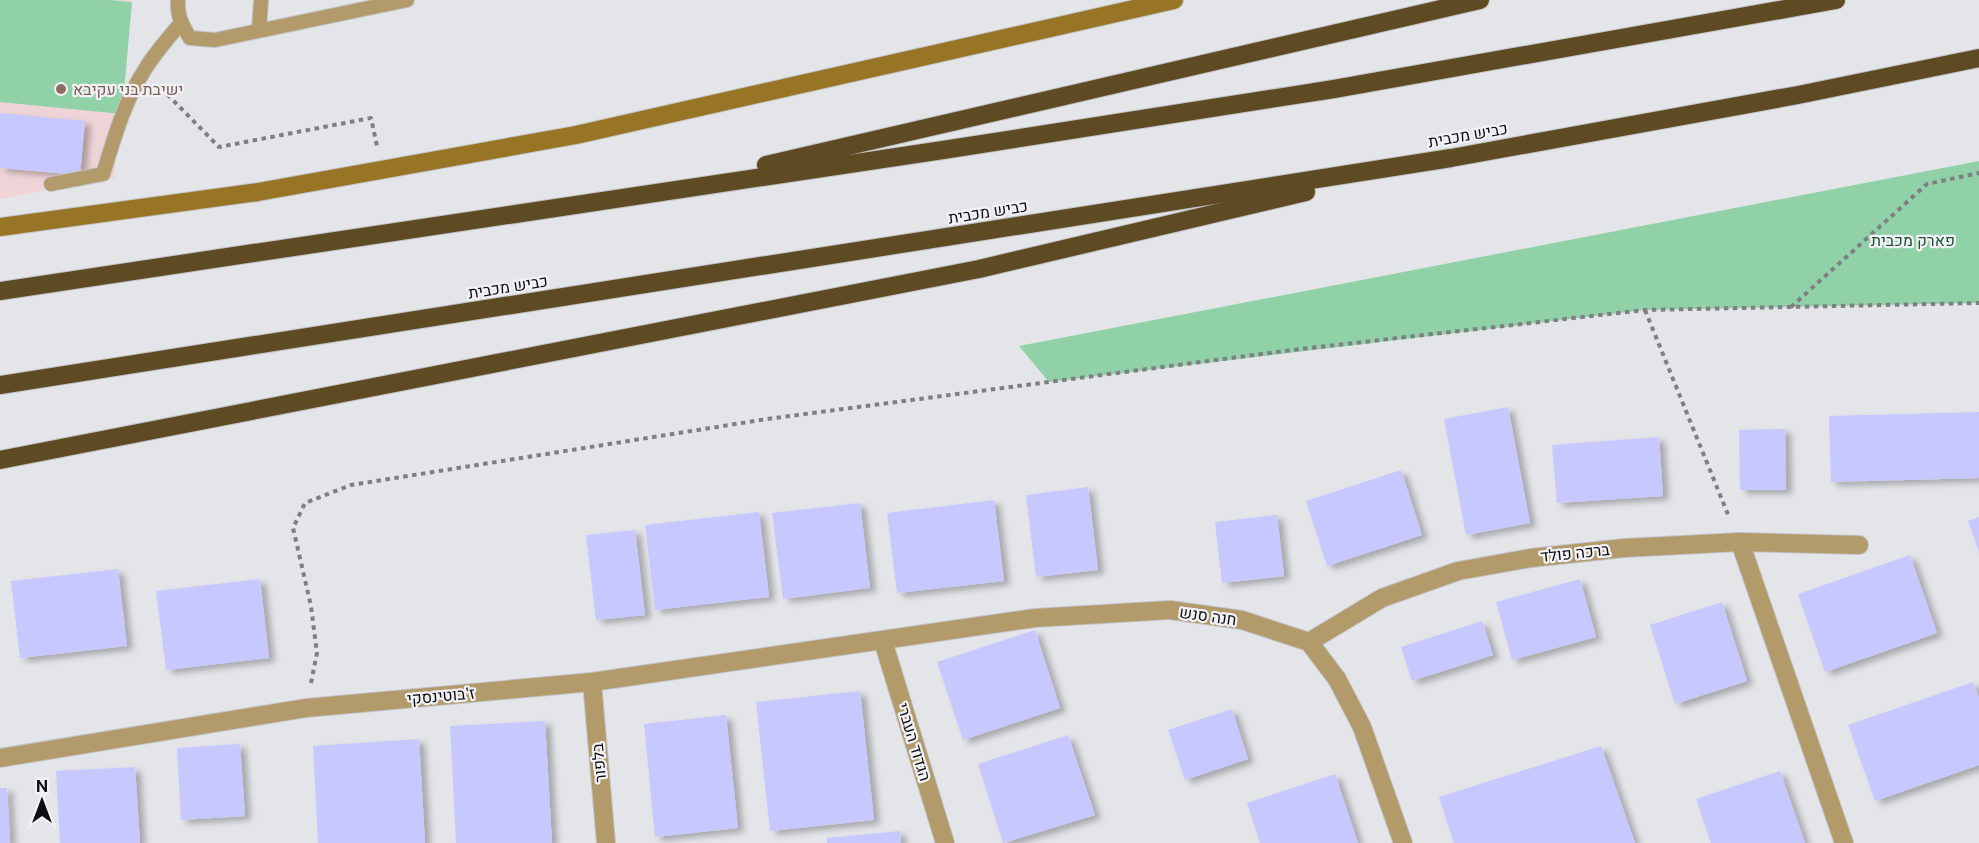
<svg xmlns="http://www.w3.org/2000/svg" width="1979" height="843" viewBox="0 0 1979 843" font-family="'Public Sans',Heebo,sans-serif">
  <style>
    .education { fill: #eed4d7 }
    .green { fill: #91d1a8 }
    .building { fill: #c7c8ff; filter: url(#shadow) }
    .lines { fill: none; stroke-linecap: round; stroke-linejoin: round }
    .service-casing { stroke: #c2c3c6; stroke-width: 16 }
    .minor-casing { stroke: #c2c3c6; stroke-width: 20 }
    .secondary-casing { stroke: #c2c3c6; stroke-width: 20 }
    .motorway-casing { stroke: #c2c3c6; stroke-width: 20 }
    .path { stroke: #7e7f82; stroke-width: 4; stroke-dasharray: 4.5 4.5; stroke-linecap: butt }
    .service { stroke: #b29a6b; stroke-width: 14 }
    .minor { stroke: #b29a6b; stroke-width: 18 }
    .secondary { stroke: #987524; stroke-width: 18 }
    .motorway { stroke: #5e4b23; stroke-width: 18 }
    .education-dot { fill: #8d6e63; stroke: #f2f2f6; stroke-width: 2 }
    .labels { text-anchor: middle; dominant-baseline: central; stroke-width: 4.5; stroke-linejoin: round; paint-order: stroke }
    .education-label { font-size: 16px; fill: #785e54; stroke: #f2f2f6; text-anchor: start }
    .street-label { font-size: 16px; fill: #0e0e10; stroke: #f2f2f6 }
    .park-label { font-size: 16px; fill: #1e5134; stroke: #f2f2f6 }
  </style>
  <defs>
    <filter id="shadow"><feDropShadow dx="6" dy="4" stdDeviation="3" flood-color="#0004"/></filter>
  </defs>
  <rect width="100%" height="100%" fill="#e4e5e9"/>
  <!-- education -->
  <path class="education" d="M0,0h131l-17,178 -114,21z"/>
  <!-- green -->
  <g class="green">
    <path d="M0,0h108l24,2 -10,112 -122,-12z"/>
    <path d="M1979,161v142l-334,7 -596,72 -30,-36z"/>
  </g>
  <!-- building -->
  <g class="building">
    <path d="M0,113l85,8 -5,54 -80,-7z"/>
    <path d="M1508,407l22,116 -64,12 -22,-116z"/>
    <path d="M1979,412v66l-148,4 -2,-66z"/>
    <path d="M1785,429l1,61h-46l-1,-60z"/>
    <path d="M1659,437l4,59 -106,7 -5,-58z"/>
    <path d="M1401,470l21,65 -95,31 -21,-65z"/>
    <path d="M1088,487l10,83 -62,7 -10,-82z"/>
    <path d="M994,500l10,81 -107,12 -10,-80z"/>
    <path d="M860,503l10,85 -87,11 -11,-86z"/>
    <path d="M759,512l10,85 -114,13 -10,-85z"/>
    <path d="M1277,515l7,61 -62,7 -7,-61z"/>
    <path d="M1979,517v35l-11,-31z"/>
    <path d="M635,530l10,85 -49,5 -10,-85z"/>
    <path d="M1910,555l27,78 -112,39 -27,-78z"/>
    <path d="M118,569l9,77 -107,12 -9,-77z"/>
    <path d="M260,579l9,79 -103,12 -10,-79z"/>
    <path d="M1580,579l16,58 -84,23 -16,-58z"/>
    <path d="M1722,602l25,79 -72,23 -25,-79z"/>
    <path d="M1482,621l11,34 -81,26 -11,-34z"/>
    <path d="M1035,630l25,78 -97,32 -26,-78z"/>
    <path d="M1973,682l6,16v67l-104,36 -27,-76z"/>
    <path d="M860,691l14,129 -104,11 -14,-129z"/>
    <path d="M1232,709l16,50 -63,21 -17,-50z"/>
    <path d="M726,715l12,113 -83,9 -11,-113z"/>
    <path d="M545,721l7,122h-96l-6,-117z"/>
    <path d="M1068,735l27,80 -92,28 -25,-79z"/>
    <path d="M419,739l6,104h-107l-5,-97z"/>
    <path d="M240,744l5,72 -64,4 -4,-72z"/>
    <path d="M1601,746l34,97h-181l-15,-46z"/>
    <path d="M135,767l5,76h-80l-4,-72z"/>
    <path d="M1780,771l25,72h-94l-15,-44z"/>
    <path d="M1335,774l23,69h-98l-13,-40z"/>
    <path d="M0,788h7l3,55h-10z"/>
    <path d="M900,831l1,12h-74v-5z"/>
  </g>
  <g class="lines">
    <defs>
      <g id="service">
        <path d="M178,0c-1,16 4,25 12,38l25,2 192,-40"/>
        <path d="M259,30l2,-30"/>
        <path d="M51,184l52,-10c11,-35 21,-72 41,-103 10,-17 24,-33 37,-48"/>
      </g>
      <g id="minor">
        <path d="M1740,542l104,301"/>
        <path d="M883,641l62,202"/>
        <path d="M1309,642l73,-44 76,-27 73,-13 93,-10 116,-6 119,3"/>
        <path d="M592,682l14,161"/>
        <path d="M0,758l306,-50 286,-26 443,-64 135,-8 72,10 67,22 28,37 25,48 41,116"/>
      </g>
      <path id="secondary" d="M0,227l258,-35 318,-57 598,-135"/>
      <g id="motorway">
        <path d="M766,165l714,-165"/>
        <path d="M0,291l943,-141 391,-61 502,-89"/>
        <path d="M0,385l1451,-227 347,-63 181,-37"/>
        <path d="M0,460l979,-191 327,-77"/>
      </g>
    </defs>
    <!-- service casing -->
    <use href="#service" class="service-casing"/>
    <!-- minor casing -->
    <use href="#minor" class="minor-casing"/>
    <!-- secondary casing -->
    <use href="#secondary" class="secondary-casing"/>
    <!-- motorway casing -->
    <use href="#motorway" class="motorway-casing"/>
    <!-- path -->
    <g class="path">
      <path d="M161,88l58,59 152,-29 6,28"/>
      <path d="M1791,307l136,-123 52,-11"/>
      <path d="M1645,310l84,207"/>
      <path d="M311,683l6,-30 -6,-47 -18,-78 12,-25 46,-18 416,-66 525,-69 353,-40 334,-7"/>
    </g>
    <!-- service -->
    <use href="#service" class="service"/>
    <!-- minor -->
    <use href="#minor" class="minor"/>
    <!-- secondary -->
    <use href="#secondary" class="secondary"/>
    <!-- motorway -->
    <use href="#motorway" class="motorway"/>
  </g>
  <!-- markers -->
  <circle class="education-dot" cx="61" cy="89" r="6"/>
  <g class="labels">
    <!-- education labels -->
    <g class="education-label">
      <text x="73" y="89">ישיבת בני עקיבא</text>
    </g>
    <!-- street labels -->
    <g class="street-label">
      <text transform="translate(1468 135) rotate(-10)">כביש מכבית</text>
      <text transform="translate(988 212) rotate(-9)">כביש מכבית</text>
      <text transform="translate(508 287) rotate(-9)">כביש מכבית</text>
      <text transform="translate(1575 553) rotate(-6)">ברכה פולד</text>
      <text transform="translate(1208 616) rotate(8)">חנה סנש</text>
      <text transform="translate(441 696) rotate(-5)">ז'בוטינסקי</text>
      <text transform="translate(914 742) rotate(73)">הגדוד העברי</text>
      <text transform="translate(599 763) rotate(-95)">בלפור</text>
    </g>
    <!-- park labels -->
    <g class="park-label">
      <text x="1913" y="240">פארק מכבית</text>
    </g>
  </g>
  <!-- north arrow -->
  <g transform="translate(42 801)" stroke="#f2f2f6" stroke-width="4.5" paint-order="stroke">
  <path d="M0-4.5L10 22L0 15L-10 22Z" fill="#0e0e10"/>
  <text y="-9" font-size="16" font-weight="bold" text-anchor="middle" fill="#0e0e10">N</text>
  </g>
</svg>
